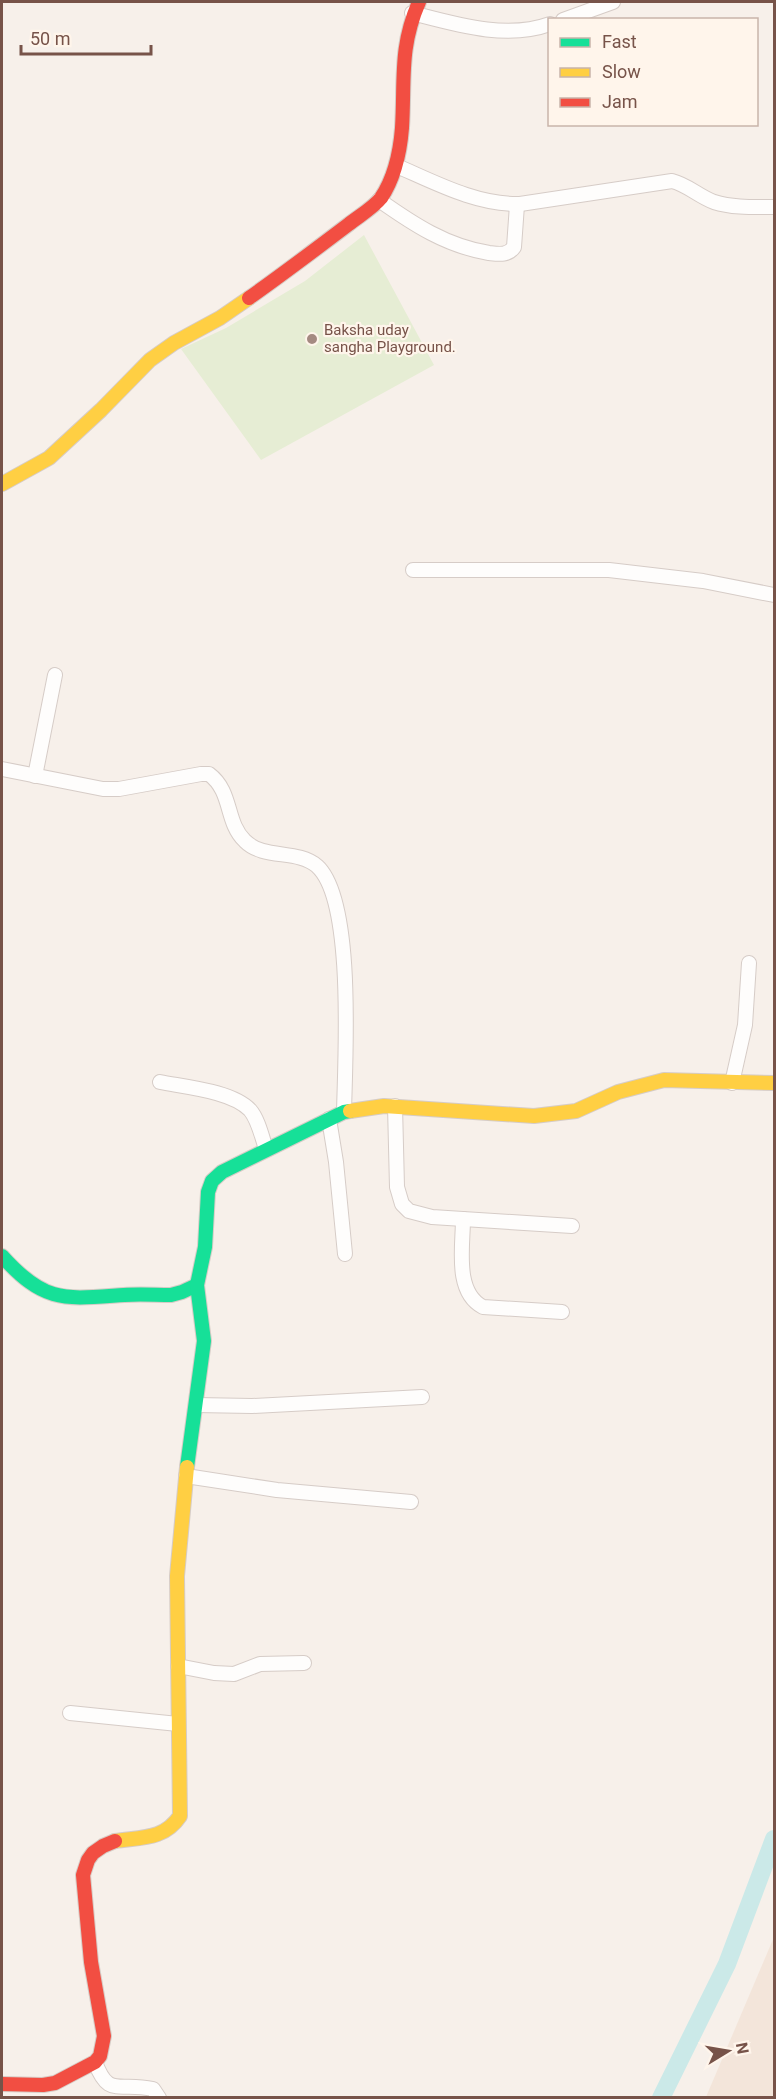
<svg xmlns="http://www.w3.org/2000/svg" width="776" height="2099" viewBox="0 0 776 2099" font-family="Roboto,sans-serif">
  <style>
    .residential { fill: #f3e5da }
    .green { fill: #e6edd4 }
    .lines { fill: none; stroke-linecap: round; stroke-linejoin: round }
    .canal { stroke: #cbe9e8; stroke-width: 18 }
    .street-casing { stroke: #d6ccc7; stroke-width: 16 }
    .fast-casing { stroke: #d6ccc6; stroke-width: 16 }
    .slow-casing { stroke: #d6ccc6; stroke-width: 16 }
    .jam-casing { stroke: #d6ccc6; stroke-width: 16 }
    .street { stroke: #fefdfc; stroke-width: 14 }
    .fast { stroke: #16e098; stroke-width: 14 }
    .slow { stroke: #ffcf43; stroke-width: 14 }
    .jam { stroke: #f24e42; stroke-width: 14 }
    .poi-dot { fill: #a48a81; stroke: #fff5eb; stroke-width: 2 }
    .labels { text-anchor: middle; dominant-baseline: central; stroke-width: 4.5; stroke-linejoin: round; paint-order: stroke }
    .poi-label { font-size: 15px; fill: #775349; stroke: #fff5eb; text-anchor: start }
  </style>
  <rect width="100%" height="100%" fill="#f7f0ea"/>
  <!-- residential -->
  <path class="residential" d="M774,1937v160h-68z"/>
  <!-- green -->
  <path class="green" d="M364,235l70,130 -173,95 -80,-111 45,-21 79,-47z"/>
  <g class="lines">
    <!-- canal -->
    <path class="canal" d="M661,2098l66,-134 47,-125"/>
    <defs>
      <g id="street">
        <path d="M412,13c43,11 94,27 138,11"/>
        <path d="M563,20l50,-18"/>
        <path d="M397,166c39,17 80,39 123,38l152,-23c16,4 26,15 42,21 19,6 40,5 60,5"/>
        <path d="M379,200c34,24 67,46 110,53 9,1 19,3 25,-6l3,-42"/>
        <path d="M413,570h196l94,11 71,14"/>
        <path d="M2,769l101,20h16l82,-15h8c24,18 16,48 36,67 19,19 52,8 72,25 38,34 28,195 27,246"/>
        <path d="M35,776l20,-101"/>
        <path d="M160,1082c25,5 72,9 90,28 8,9 12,27 16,39"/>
        <path d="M732,1083l13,-58 4,-62"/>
        <path d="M395,1106l2,81 5,17 7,7 23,6 140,9"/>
        <path d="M329,1119l7,43 9,92"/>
        <path d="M463,1219c0,27 -9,73 20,88l79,5"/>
        <path d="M196,1405l56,1 170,-9"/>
        <path d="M186,1476l91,14 134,12"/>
        <path d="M178,1666l36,7 20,1 26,-10 44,-1"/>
        <path d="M70,1713l108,11"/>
        <path d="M95,2062c14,37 23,19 58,27l6,9"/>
      </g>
      <g id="fast">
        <path d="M2,1256c43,48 63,43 122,39 16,-1 31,0 47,0l11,-3 15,-7"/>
        <path d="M187,1467l17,-126 -7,-56 8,-38 3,-55 4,-11 10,-9 122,-60 6,-1"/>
      </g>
      <g id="slow">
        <path d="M2,484l47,-26 52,-48 49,-50 24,-17 46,-25 29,-20"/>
        <path d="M350,1111l34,-5 150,10 42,-5 42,-19 46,-12 110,3"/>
        <path d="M115,1841c26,-4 49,-1 65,-25l-3,-240 10,-109"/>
      </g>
      <g id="jam">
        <path d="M249,298c34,-24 67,-49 100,-74 10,-8 24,-16 32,-26 14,-21 19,-45 21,-70 3,-48 -3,-80 17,-126"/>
        <path d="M2,2084l41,1 12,-2 40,-21 5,-6 4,-20 -13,-74 -8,-87 5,-15 5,-7 10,-7 12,-5"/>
      </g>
    </defs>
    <!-- street casing -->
    <use href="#street" class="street-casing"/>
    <!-- fast casing -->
    <use href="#fast" class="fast-casing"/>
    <!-- slow casing -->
    <use href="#slow" class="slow-casing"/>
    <!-- jam casing -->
    <use href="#jam" class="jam-casing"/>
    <!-- street -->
    <use href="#street" class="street"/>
    <!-- fast -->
    <use href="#fast" class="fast"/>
    <!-- slow -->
    <use href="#slow" class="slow"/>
    <!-- jam -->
    <use href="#jam" class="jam"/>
  </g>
  <!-- markers -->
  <circle class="poi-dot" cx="312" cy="339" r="6"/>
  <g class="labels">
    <!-- poi labels -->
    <g class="poi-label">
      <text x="324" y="330">Baksha uday<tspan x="324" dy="17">sangha Playground.</tspan></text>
    </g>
  </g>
  <!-- border -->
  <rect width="776" height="2099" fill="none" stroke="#775349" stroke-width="6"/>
  <!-- legend -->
  <rect x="548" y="18" width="210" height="108" fill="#fff5eb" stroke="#c9b4aa" stroke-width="1.5"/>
  <rect x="560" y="38" width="30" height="9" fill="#16e098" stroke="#c9b4aa" stroke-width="1.5"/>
  <text x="602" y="48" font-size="18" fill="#775349">Fast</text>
  <rect x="560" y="68" width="30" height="9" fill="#ffcf43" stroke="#c9b4aa" stroke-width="1.5"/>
  <text x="602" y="78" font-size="18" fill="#775349">Slow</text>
  <rect x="560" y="98" width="30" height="9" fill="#f24e42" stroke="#c9b4aa" stroke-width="1.5"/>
  <text x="602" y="108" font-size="18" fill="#775349">Jam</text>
  <!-- north arrow -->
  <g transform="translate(728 2051) rotate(79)" stroke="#fff5eb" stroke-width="4.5" paint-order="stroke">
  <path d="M0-4.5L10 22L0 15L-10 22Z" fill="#775349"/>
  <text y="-9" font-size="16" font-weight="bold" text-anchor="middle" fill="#775349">N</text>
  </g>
  <!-- scale -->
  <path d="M21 45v9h130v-9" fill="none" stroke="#775349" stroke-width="3"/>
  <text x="30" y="45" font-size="18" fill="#775349" stroke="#fff5eb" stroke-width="4.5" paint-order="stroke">50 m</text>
</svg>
